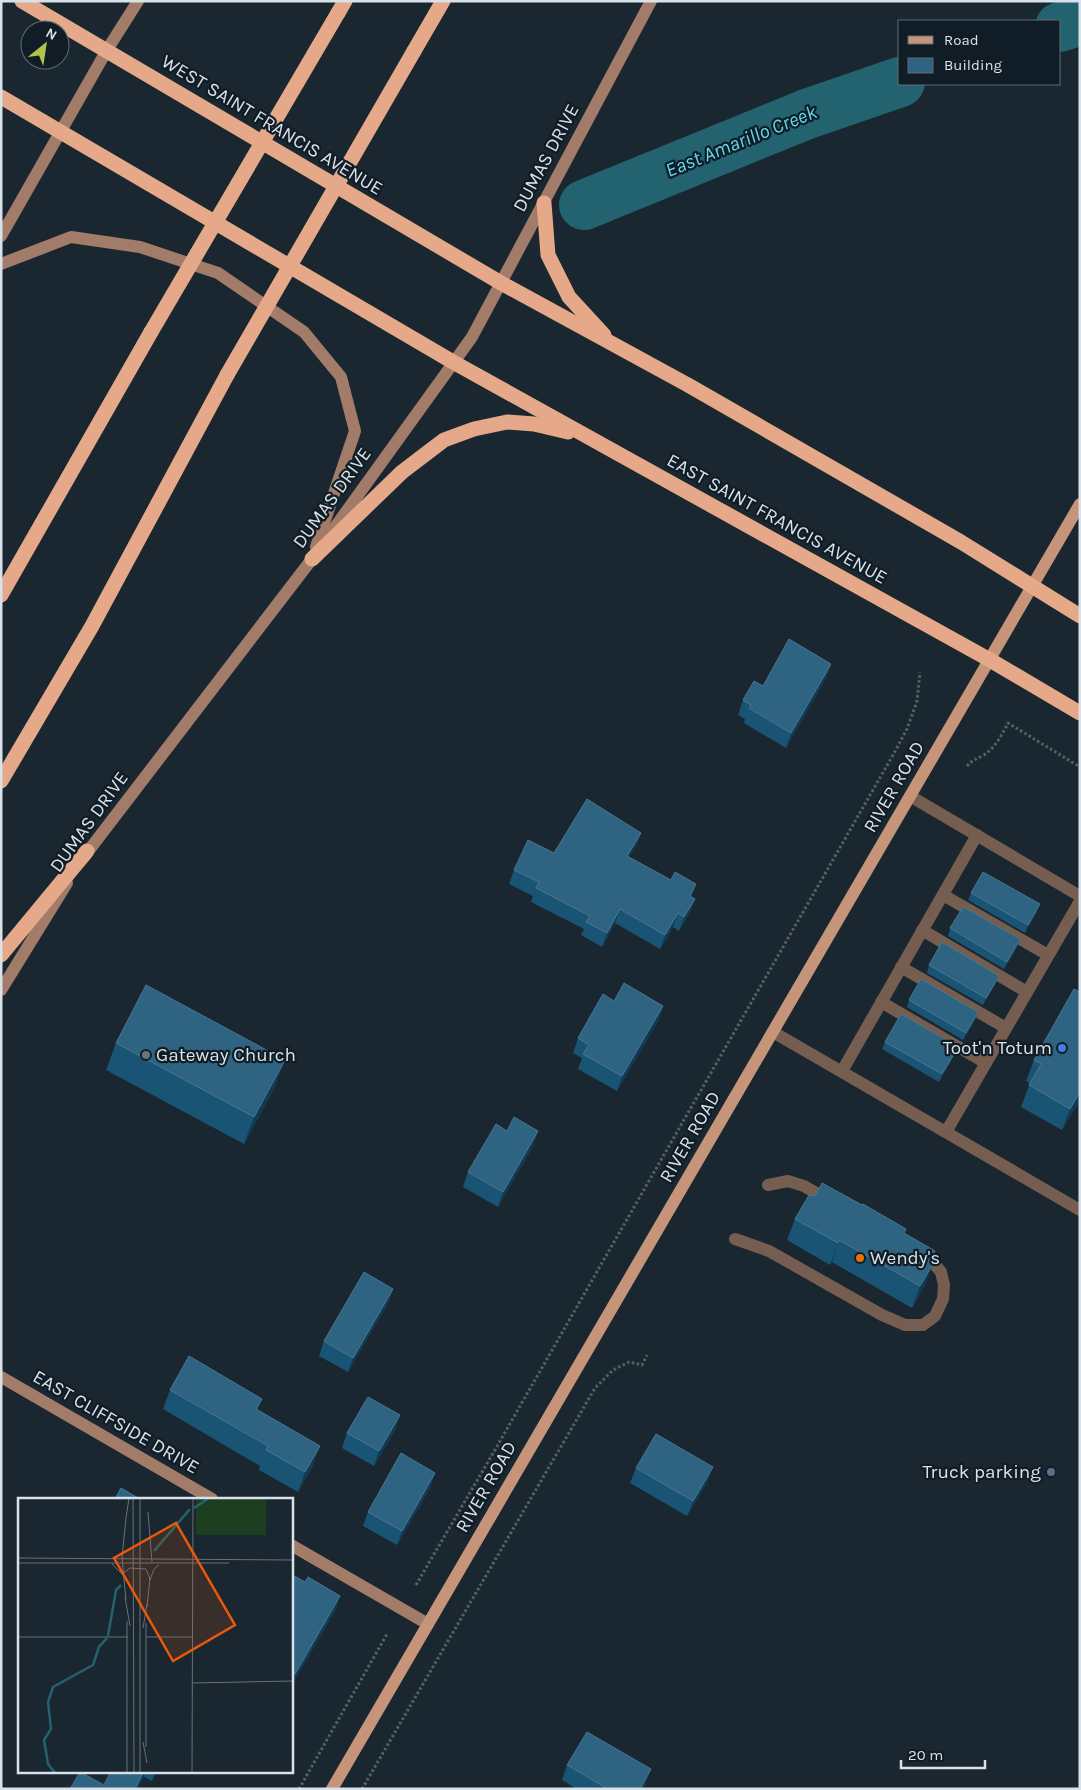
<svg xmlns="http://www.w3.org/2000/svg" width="1081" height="1790" viewBox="0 0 1081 1790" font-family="Karla,sans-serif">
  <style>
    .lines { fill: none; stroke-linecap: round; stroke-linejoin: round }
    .river { stroke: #23636f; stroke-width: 50 }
    .path { stroke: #556169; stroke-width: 3; stroke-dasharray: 2.5 2.5; stroke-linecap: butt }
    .lane { stroke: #755d50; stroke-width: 12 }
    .secondary { stroke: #a27c68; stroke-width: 12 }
    .primary { stroke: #c59479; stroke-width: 12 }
    .highway { stroke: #e5a989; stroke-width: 15 }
    .highway-bridge { stroke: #e5a989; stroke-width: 15 }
    .wall { fill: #195475 }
    .shaded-wall { fill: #113b54 }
    .building { fill: #2e6381; stroke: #497792 }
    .shop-dot { fill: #3f7fe0; stroke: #101d26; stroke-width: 2 }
    .worship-dot { fill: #6b7280; stroke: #101d26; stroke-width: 2 }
    .food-dot { fill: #e8710a; stroke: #101d26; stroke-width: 2 }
    .service-dot { fill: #5c6f8a; stroke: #101d26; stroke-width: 2 }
    .labels { text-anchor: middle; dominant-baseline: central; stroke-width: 4.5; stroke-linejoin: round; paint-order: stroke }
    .street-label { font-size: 19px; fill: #dae2e9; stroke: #101d26 }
    .poi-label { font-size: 19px; fill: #dae2e9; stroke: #101d26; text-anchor: end }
    .water-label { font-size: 20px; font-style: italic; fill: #61dbf3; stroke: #101d26 }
    .inset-river { fill: none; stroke: #23636f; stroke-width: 2.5 }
    .inset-road { fill: none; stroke: #67727a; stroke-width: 1 }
    .view { fill: #e8590c; fill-opacity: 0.15; stroke: #e8590c; stroke-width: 2.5 }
    .inset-edge { fill: none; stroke: #dae2e9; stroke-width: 2.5 }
  </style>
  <rect width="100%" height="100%" fill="#1a2730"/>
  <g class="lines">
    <!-- river -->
    <g class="river">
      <path d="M1060,27l20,-7"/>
      <path d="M584,205l223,-91 93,-32"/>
    </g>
    <!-- path -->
    <g class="path">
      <path d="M967,766c5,-6 10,-7 17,-11 11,-7 18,-20 24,-32l72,44"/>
      <path d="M416,1585l80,-137 397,-693 14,-26 10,-28 3,-29"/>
      <path d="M299,1789l88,-155"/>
      <path d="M362,1789l233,-401 18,-18 16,-8 13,3 5,-10"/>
    </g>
    <!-- lane -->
    <g class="lane">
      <path d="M910,796l170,100"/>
      <path d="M943,895l105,60"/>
      <path d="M922,930l105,62"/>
      <path d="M901,967l105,61"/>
      <path d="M881,1002l105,61"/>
      <path d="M773,1032l307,178"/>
      <path d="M842,1071l135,-236"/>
      <path d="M946,1132l134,-231"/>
      <path d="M768,1185l20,-4 16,5 26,15"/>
      <path d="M735,1239l34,12 113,64 23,10h18l12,-9 8,-17 1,-14 -3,-13 -11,-13 -11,-7"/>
    </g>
    <!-- secondary -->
    <g class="secondary">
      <path d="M1,236l106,-186 31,-49"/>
      <path d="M1,264l70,-27 69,10 78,26 86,59 37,45 14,54 -39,116"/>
      <path d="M83,858l229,-299 160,-222 179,-336"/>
      <path d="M1,990l66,-107"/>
      <path d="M1,1377l211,122"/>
      <path d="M291,1545l137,79"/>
    </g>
    <!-- primary -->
    <path class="primary" d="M332,1789l748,-1285"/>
    <!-- highway -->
    <g class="highway">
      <path d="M22,1l479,282 187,102 273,157 119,74"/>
      <path d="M338,13l7,-12"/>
      <path d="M414,51l29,-50"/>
      <path d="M1,97l452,265 537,298 90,53"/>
      <path d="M544,203l4,52 21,42 35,38"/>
      <path d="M312,559l90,-87 42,-32 30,-11 33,-7 27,2 34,8"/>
      <path d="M1,595l150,-263"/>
      <path d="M1,781l91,-155 135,-251"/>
      <path d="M1,955l86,-104"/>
    </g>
    <!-- highway-bridge -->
    <g class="highway-bridge">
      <path d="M151,332l187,-319"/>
      <path d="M227,375l187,-324"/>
    </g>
  </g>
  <!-- wall -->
  <g class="wall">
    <path d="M831,664l-5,14 -40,70 -42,-25 1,-4 -7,-4 5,-15 20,-14z"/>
    <path d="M641,833l-5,13 -7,11 42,23 25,4 -5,13 4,2 -5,13 -11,19 -6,-4 -13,22 -45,-26 -13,24 -21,-12 3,-6 -53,-27 2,-6 -24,-12 5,-14 40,-17z"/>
    <path d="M971,893l66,18 -12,22 -57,-33z"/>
    <path d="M950,928l70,11 -3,8 -13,22 -56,-33z"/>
    <path d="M929,965l67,18 -13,22 -56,-32z"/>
    <path d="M1080,992v108l-18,30 -41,-23 9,-24 -4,-2 8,-21z"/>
    <path d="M909,1000l69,12 -3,8 -12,20 -56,-33z"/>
    <path d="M614,1001l49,5 -5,15 -41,70 -39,-22 4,-11 -9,-5 5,-15z"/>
    <path d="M885,1042l73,5 -3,7 -16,28 -57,-33z"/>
    <path d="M116,1043l159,44 -31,57 -138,-74z"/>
    <path d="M507,1131h31l-5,15 -35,61 -35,-20 5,-15z"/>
    <path d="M815,1196l90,38 26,29 -6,22 -13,23 -80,-46 -2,3 -43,-25 8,-21z"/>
    <path d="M393,1289l-5,14 -40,69 -29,-16 5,-15z"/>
    <path d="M170,1390l88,20 55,56 -15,26 -39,-22 1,-4 -97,-57z"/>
    <path d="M400,1415l-5,15 -21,36 -32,-18 5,-15z"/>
    <path d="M636,1468l72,13 -21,35 -57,-33z"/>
    <path d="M435,1473l-5,15 -33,57 -34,-19 5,-14z"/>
    <path d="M291,1574l14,8 35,14 -5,15 -44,75z"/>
    <path d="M567,1765l79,19 -3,5h-66l-15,-9z"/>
    <path d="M111,1771h46l-5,10 -8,-4 -40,8z"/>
  </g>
  <!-- shaded-wall -->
  <g class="shaded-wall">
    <path d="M831,664l-5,14 -40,70 5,-15z"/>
    <path d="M641,833l-5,13 -14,23 5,-13z"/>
    <path d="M696,884l-5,13 -1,-1z"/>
    <path d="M695,899l-5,13 -11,19 5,-14z"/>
    <path d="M1040,904l-3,7 -12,22 3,-8z"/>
    <path d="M620,909l-5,14 -13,24 5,-14z"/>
    <path d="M678,913l-5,14 -13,22 5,-14z"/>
    <path d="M1020,939l-3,8 -13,22 3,-7z"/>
    <path d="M999,976l-3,7 -13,22 3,-7z"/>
    <path d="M663,1006l-5,15 -41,70 5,-15z"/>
    <path d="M978,1012l-3,8 -12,20 3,-7z"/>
    <path d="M958,1047l-3,7 -16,28 3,-8z"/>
    <path d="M285,1060l-10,27 -31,57 10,-27z"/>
    <path d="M1080,1092v8l-18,30 8,-21z"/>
    <path d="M538,1131l-5,15 -35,61 5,-15z"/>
    <path d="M839,1240l-7,22 -2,3 8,-22z"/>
    <path d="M935,1251l-8,22 2,-11z"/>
    <path d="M933,1264l-8,21 -13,23 8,-22z"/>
    <path d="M393,1289l-5,14 -40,69 5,-14z"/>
    <path d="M262,1399l-7,19 1,-9z"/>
    <path d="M400,1415l-5,15 -21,36 5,-15z"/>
    <path d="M320,1446l-7,20 -15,26 7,-20z"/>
    <path d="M713,1467l-5,14 -21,35 6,-15z"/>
    <path d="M435,1473l-5,15 -33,57 5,-14z"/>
    <path d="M340,1596l-5,15 -44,75 4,-12z"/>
    <path d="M651,1769l-5,15 -3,5h-3z"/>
    <path d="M144,1771h2l-2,6 -6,12h-3z"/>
    <path d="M155,1771h2l-5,10z"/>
  </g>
  <!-- building -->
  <g class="building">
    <path d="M789,639l42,25 -40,69 -42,-25 2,-3 -8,-5 11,-19 9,5z"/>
    <path d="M587,799l54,34 -14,23 44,24 4,-8 21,12 -6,12 5,3 -11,18 -6,-4 -13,22 -45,-26 -13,24 -21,-11 4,-6 -54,-28 3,-6 -25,-12 14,-30 26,13z"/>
    <path d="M983,872l57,32 -12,21 -57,-32z"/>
    <path d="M963,907l57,32 -13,23 -57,-34z"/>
    <path d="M942,942l57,34 -13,22 -57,-33z"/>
    <path d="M921,979l57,33 -12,21 -57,-33z"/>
    <path d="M624,983l39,23 -41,70 -39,-22 6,-9 -11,-7 25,-44 11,7z"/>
    <path d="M146,985l139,75 -31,57 -138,-74z"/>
    <path d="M1074,989l6,3v100l-10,17 -41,-24 12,-21 -7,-4z"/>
    <path d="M901,1014l57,33 -16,27 -57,-32z"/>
    <path d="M514,1117l24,14 -35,61 -35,-20 28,-48 11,7z"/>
    <path d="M822,1183l40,22 1,-1 43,25 -2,4 31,18 -6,11 4,2 -13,22 -81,-46 -1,3 -43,-24 14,-24 6,1z"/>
    <path d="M364,1272l29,17 -40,69 -29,-17z"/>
    <path d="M189,1356l73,43 -6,10 64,37 -15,26 -39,-22 2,-4 -98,-56z"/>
    <path d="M368,1397l32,18 -21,36 -32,-18z"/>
    <path d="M656,1434l57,33 -20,34 -57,-33z"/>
    <path d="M401,1453l34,20 -33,58 -34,-19z"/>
    <path d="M121,1488l19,11h-25z"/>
    <path d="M291,1574l14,8 3,-5 32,19 -45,78 -4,-2v-66l2,-3 -2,-1z"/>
    <path d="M587,1732l64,37 -11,20h-32l-41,-24z"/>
    <path d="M111,1771h33l-9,18h-65l10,-17 24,13z"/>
  </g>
  <!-- markers -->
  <circle class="shop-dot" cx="1062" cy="1048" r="5"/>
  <circle class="worship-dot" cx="146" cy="1055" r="5"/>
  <circle class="food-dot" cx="860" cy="1258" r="5"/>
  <circle class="service-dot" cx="1051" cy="1472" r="5"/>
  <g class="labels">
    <!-- street labels -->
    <g class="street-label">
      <text transform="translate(272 125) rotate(31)">WEST SAINT FRANCIS AVENUE</text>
      <text transform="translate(546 158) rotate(-62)">DUMAS DRIVE</text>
      <text transform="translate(332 498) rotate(-54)">DUMAS DRIVE</text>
      <text transform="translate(777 519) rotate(29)">EAST SAINT FRANCIS AVENUE</text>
      <text transform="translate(894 787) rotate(-60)">RIVER ROAD</text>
      <text transform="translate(89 822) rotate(-54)">DUMAS DRIVE</text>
      <text transform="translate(690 1137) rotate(-60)">RIVER ROAD</text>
      <text transform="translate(116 1422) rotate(30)">EAST CLIFFSIDE DRIVE</text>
      <text transform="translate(486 1487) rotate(-60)">RIVER ROAD</text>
    </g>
    <!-- poi labels -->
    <g class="poi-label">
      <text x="1052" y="1048">Toot'n Totum</text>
      <text x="156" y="1055" text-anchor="start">Gateway Church</text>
      <text x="870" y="1258" text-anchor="start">Wendy's</text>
      <text x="1041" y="1472">Truck parking</text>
    </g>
    <!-- water labels -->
    <g class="water-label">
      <text transform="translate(741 141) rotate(-22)">East Amarillo Creek</text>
    </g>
  </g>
  <!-- overview -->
  <g transform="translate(18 1498)">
    <rect width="275" height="275" fill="#1a2730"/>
    <path d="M178,0h70v37h-70z" fill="#1d3e1f"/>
    <path class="inset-river" d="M176,10l15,-10M136,53l36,-42M90,138l8,-46 5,-5M37,275l-7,-9 -4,-24 7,-11 -3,-27 5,-15 40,-22 6,-18 8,-9"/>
    <path class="inset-road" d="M115,0l1,275M122,0v275M130,14l4,50M108,20l3,-20M0,60l275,2M0,65h211M94,66l10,10 8,-6 16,1 4,10M132,82l4,-11 5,-4M107,99l5,29M108,102l-4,-42 4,-40M129,109l3,-29M125,130l4,-24M0,139h110M128,139h46M174,185l101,-2M125,244l4,21M128,249v-124M109,275v-152M174,275l1,-275"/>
    <path class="view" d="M158,25l59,102 -62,36 -59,-103z"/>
    <rect width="275" height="275" class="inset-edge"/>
  </g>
  <!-- border -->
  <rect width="1081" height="1790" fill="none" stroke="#dae2e9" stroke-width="5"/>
  <!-- legend -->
  <rect x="898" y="20" width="162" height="65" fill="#101d26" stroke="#616c74"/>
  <rect x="908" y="36" width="25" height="8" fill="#c59479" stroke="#616c74"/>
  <text x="944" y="45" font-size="15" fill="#dae2e9">Road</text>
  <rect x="908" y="58" width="25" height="15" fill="#2e6381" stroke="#616c74"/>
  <text x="944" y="70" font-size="15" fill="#dae2e9">Building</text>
  <!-- north arrow -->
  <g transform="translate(45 45) rotate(30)"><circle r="24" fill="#101d26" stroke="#616c74"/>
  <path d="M0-4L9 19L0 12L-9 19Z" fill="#b2c34c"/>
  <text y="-8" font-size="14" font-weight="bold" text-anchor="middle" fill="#dae2e9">N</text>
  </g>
  <!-- scale -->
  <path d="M901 1760v8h84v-8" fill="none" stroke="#dae2e9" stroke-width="2.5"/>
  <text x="908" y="1760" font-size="15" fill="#dae2e9" stroke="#101d26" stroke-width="4" paint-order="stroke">20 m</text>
</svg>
